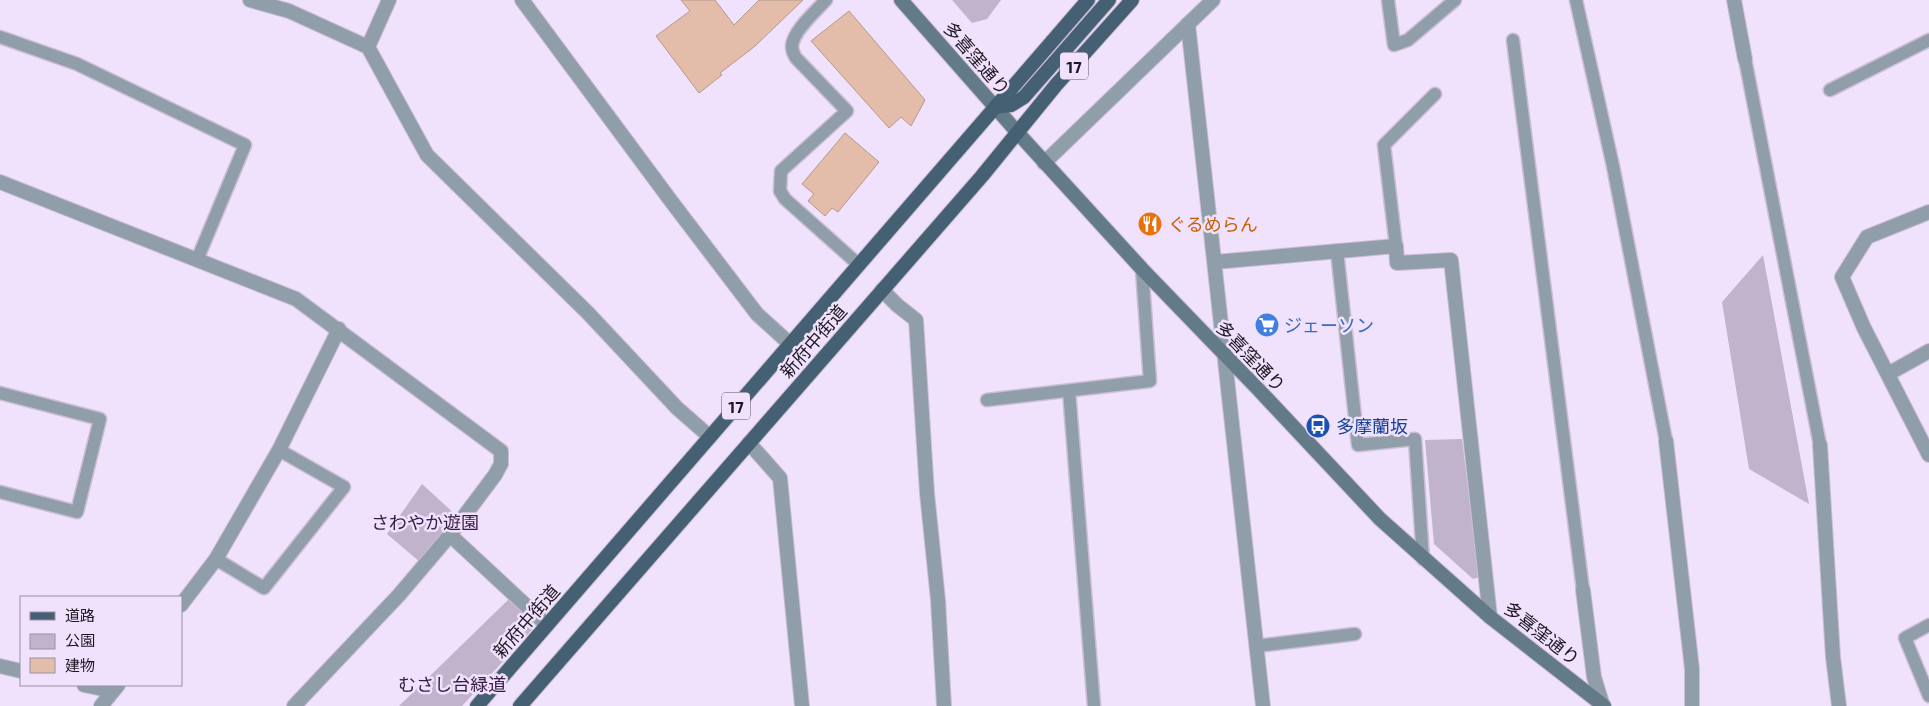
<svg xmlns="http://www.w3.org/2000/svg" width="1929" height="706" viewBox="0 0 1929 706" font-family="'Exo 2','Noto Sans JP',sans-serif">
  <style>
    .green { fill: #c2b3cd }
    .building { fill: #e3bda9; stroke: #b4998a }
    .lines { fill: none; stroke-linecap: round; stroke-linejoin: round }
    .service-casing { stroke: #cabdd4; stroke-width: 15 }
    .minor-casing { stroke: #cabdd4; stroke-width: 16 }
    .secondary-casing { stroke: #cabdd4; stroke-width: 16 }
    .primary-casing { stroke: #cabdd4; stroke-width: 16 }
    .service { stroke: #8f9ea8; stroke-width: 12 }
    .minor { stroke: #8f9ea8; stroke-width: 14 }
    .secondary { stroke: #637a89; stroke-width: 14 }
    .primary { stroke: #456072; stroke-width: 14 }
    .labels { text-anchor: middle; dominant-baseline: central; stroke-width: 5; stroke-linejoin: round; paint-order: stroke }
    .shield { fill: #f0e1fc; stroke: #5c5462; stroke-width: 1 }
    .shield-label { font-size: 16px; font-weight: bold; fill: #1c1720 }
    .street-label { font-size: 18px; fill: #1c1720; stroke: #f0e1fc }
    .food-label { font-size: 18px; fill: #c56008; stroke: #f0e1fc; text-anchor: start }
    .shop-label { font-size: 18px; fill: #366cbe; stroke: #f0e1fc; text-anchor: start }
    .transit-label { font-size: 18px; fill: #164399; stroke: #f0e1fc; text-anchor: start }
    .park-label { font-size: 18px; fill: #361b47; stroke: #f0e1fc }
  </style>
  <rect width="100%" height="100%" fill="#f0e1fc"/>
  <!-- green -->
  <g class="green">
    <path d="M952,0h49l-14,19 -15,4z"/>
    <path d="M1763,255l46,249 -60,-35 -27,-167z"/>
    <path d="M1462,439l17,138 -6,2 -39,-35 -9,-104z"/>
    <path d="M422,484l36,33 -38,45 -33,-28z"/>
    <path d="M512,596l27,26 -77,84h-63z"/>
  </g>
  <!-- building -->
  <g class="building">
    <path d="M681,0h34l19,25 25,-25h44l-49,47 -34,26 2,2 -23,18 -43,-57 34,-25z"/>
    <path d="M849,11l76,89 -14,26 -10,-9 -12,11 -78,-87z"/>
    <path d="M845,133l34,29 -41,50 -6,-4 -7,8 -17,-15 6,-7 -12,-10z"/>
  </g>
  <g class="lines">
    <defs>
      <g id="service">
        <path d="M826,0c-10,11 -33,31 -34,46 0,5 2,9 4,12l51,53 -66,60 -1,20 5,8 74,66"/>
        <path d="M1388,0l6,45 14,-5 47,-40"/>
        <path d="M1576,0l37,166 53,275"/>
        <path d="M0,37l77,27 168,81 -48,115"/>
        <path d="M1513,40l70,550"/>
        <path d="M1745,59l75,386"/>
        <path d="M1830,90l99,-50"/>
        <path d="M1396,246l-12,-101 51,-51"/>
        <path d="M1337,251l21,194 57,-6 8,120"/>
        <path d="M1069,391l25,315"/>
        <path d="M0,393l100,26 -23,93 -77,-20"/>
        <path d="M987,400l163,-19 -8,-112"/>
        <path d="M216,559l48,29 80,-101 -65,-37"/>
        <path d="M1929,625l-24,13 24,58"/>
        <path d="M1257,646l98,-12"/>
      </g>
      <g id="minor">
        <path d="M250,0l39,11 79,36 59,108 161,158 89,95 33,29"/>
        <path d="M522,0l149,201 86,113 33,30"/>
        <path d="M1734,0l11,59"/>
        <path d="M1188,24l75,682"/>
        <path d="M368,47l21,-47"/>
        <path d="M1044,163l169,-163"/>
        <path d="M0,182l296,117 205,152v13l-6,11 -45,60 -51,60 -105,111"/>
        <path d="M1929,212l-62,25 -25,40 22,51 65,127"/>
        <path d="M1215,262l181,-16 1,17 54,-3 39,357"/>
        <path d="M882,290l15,15 19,15 11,173 11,107 6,106"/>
        <path d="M1888,374l41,-23"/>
        <path d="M1666,441l26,228v37"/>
        <path d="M749,443l31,35 22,228"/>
        <path d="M1820,445l13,212 6,49"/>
        <path d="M450,535l97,90"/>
        <path d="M1583,590l11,87 9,29"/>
        <path d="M181,605l35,-46 63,-109 60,-121"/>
        <path d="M0,666l21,5"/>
        <path d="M84,685l28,6"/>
        <path d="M101,706l17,-21"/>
      </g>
      <path id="secondary" d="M901,0l116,132 125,137 115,119 123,131 110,98 114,89"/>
      <g id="primary">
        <path d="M995,107l16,-2 13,-8 85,-97"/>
        <path d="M477,706l611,-706"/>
        <path d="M520,706l462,-530 74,-91 76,-85"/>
      </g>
    </defs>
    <!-- service casing -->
    <use href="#service" class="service-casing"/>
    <!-- minor casing -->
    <use href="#minor" class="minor-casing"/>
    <!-- secondary casing -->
    <use href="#secondary" class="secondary-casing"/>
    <!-- primary casing -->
    <use href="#primary" class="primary-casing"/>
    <!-- service -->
    <use href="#service" class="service"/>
    <!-- minor -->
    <use href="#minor" class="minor"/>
    <!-- secondary -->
    <use href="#secondary" class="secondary"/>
    <!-- primary -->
    <use href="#primary" class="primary"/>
  </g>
  <!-- icons -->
  <defs>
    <symbol id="restaurant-disc" viewBox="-11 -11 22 22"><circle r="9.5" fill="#e8710a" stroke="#f0e1fc"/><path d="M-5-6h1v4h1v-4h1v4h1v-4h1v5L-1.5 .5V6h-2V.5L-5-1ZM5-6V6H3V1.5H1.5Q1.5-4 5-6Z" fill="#fff"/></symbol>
    <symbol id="supermarket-disc" viewBox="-11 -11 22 22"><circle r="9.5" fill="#3f7fe0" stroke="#f0e1fc"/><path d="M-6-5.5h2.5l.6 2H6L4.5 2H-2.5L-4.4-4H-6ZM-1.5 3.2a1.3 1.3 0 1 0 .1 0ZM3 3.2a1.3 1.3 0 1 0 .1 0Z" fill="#fff"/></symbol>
    <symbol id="bus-disc" viewBox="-11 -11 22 22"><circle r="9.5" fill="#1a4fb4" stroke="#f0e1fc"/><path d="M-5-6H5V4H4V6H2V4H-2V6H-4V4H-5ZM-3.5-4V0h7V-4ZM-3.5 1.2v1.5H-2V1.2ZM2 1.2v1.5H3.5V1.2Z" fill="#fff"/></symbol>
  </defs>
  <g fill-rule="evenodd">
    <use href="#restaurant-disc" x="1136" y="210" width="28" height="28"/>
    <use href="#supermarket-disc" x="1253" y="311" width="28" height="28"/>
    <use href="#bus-disc" x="1304" y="412" width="28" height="28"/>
  </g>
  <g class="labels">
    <!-- shield labels -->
    <g class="shield">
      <rect x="1060" y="52.5" width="28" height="27" rx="4"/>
      <rect x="722" y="392.5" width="28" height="27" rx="4"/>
    </g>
    <g class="shield-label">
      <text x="1074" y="66">17</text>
      <text x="736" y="406">17</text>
    </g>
    <!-- street labels -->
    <g class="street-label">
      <text transform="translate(977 58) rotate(49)">多喜窪通り</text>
      <text transform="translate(813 341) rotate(-49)">新府中街道</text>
      <text transform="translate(1251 356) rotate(46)">多喜窪通り</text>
      <text transform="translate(526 621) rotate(-49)">新府中街道</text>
      <text transform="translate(1542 633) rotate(38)">多喜窪通り</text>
    </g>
    <!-- food labels -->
    <g class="food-label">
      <text x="1168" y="224">ぐるめらん</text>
    </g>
    <!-- shop labels -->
    <g class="shop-label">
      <text x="1284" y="325">ジェーソン</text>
    </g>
    <!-- transit labels -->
    <g class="transit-label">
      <text x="1336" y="426">多摩蘭坂</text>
    </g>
    <!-- park labels -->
    <g class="park-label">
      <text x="425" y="522">さわやか遊園</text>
      <text x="452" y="684">むさし台緑道</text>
    </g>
  </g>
  <!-- legend -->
  <rect x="20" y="596" width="162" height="90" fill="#f0e1fc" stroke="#9b90a4"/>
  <rect x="30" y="612" width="25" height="8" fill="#456072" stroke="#9b90a4"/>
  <text x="65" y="621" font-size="15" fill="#1c1720">道路</text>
  <rect x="30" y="634" width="25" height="15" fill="#c2b3cd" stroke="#9b90a4"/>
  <text x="65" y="646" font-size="15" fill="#1c1720">公園</text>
  <rect x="30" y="658" width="25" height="15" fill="#e3bda9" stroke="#9b90a4"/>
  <text x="65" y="671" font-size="15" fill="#1c1720">建物</text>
</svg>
